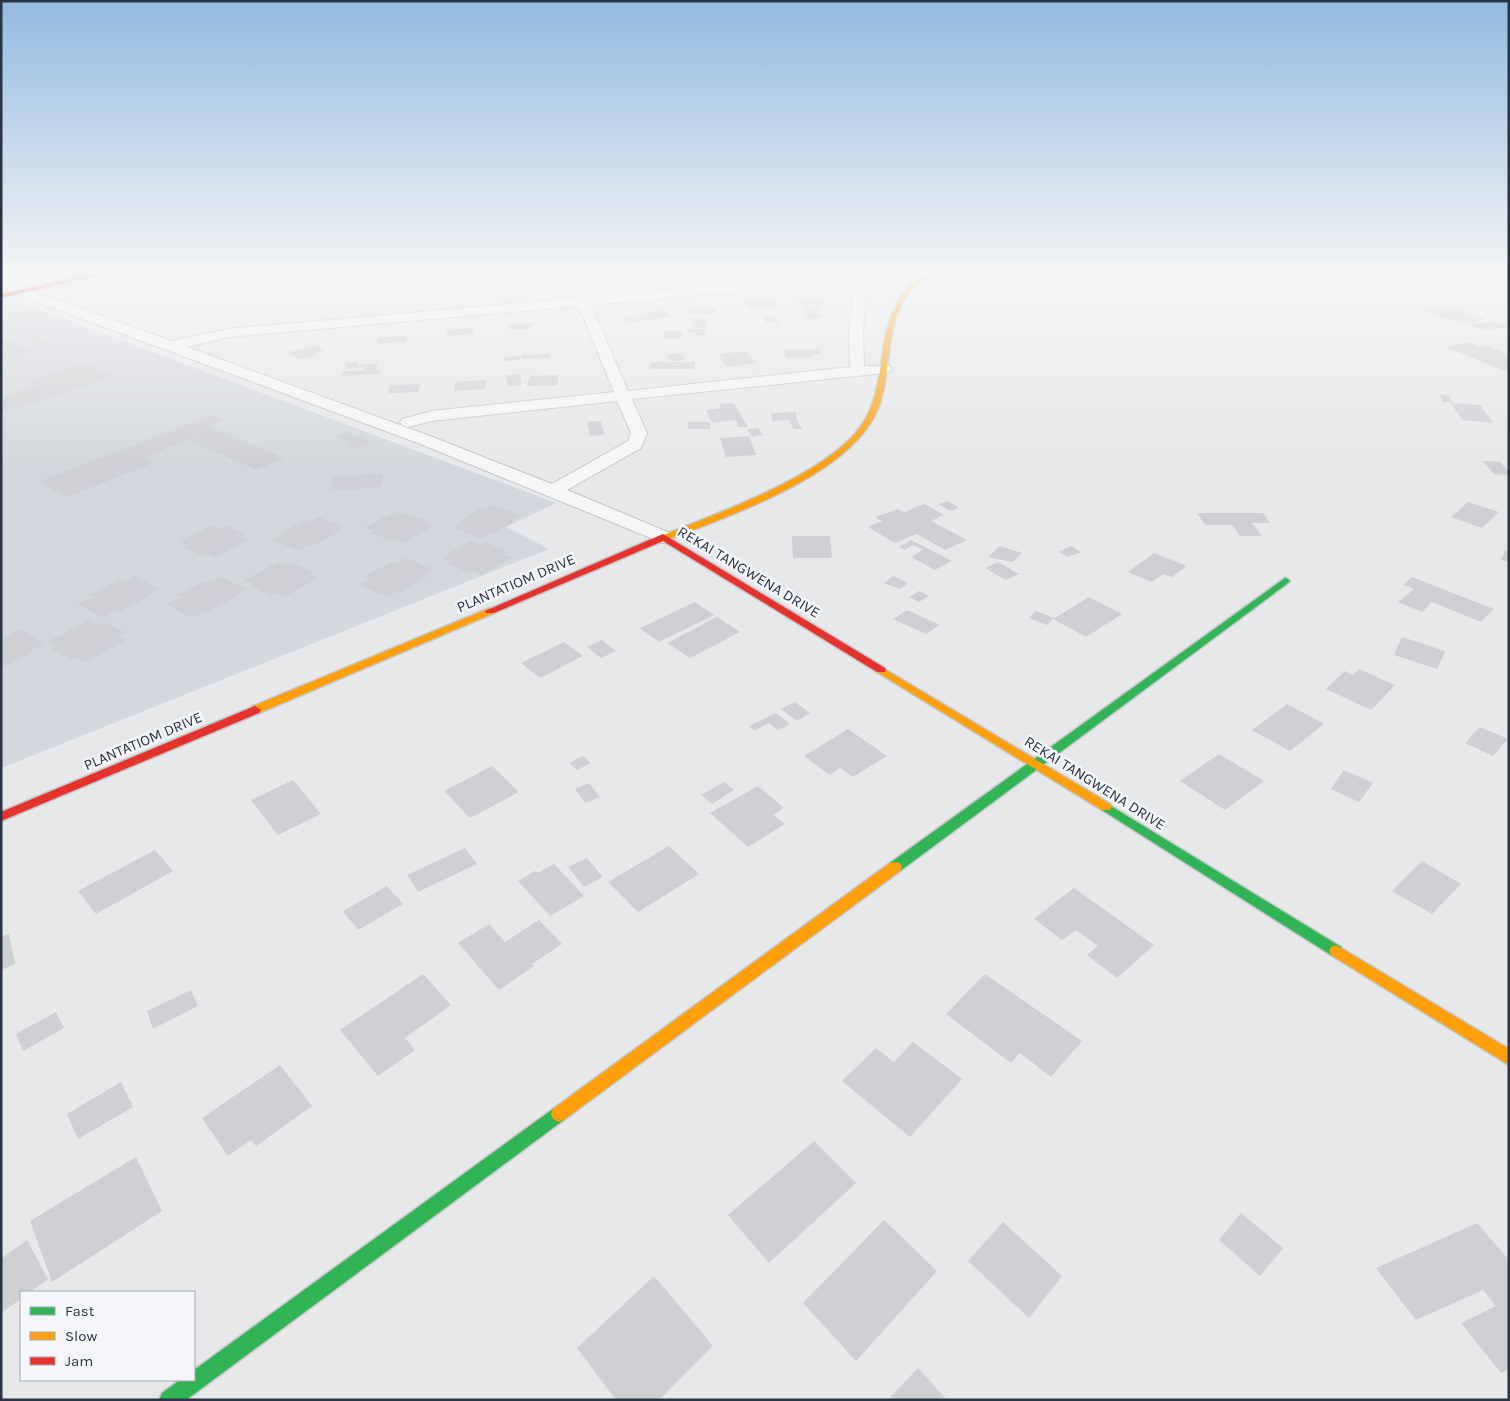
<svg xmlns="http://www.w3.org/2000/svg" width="1510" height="1401" viewBox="0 0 1510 1401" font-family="Karla,sans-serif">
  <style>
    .built { fill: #d4d7dd }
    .building { fill: #ced0d3 }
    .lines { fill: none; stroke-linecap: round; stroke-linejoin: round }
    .street-casing { stroke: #c4c6c8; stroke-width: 2 }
    .fast-casing { stroke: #c4c6c8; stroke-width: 3 }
    .slow-casing { stroke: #c4c6c8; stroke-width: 3 }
    .jam-casing { stroke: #c4c6c8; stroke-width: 3 }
    .street { fill: #f5f6f7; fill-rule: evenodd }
    .fast { fill: #30b455; fill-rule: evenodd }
    .slow { fill: #ff9f0a; fill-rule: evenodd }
    .jam { fill: #e5322d; fill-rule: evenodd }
    .labels { text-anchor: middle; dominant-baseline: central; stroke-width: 5; stroke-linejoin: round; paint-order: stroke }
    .street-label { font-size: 15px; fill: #2b3445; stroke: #f4f6f9 }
  </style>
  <rect width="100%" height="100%" fill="#e6e8ea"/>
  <!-- built -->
  <path class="built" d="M21,303l535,200 -50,24 43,22 -548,219v-463z"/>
  <!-- building -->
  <g class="building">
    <path d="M685,270h3l1,5 -19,1 -1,-5z"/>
    <path d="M629,272l7,3 -14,3 -6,-3z"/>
    <path d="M803,297l23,3 -6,5 -9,-1 -4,3 -13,-2z"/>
    <path d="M770,300l7,6 -24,5 -8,-8z"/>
    <path d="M1446,305l40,14 -25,5 -40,-14z"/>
    <path d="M818,307l5,11 -16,1 -6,-11z"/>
    <rect x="689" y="308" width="27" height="6"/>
    <path d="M664,310l7,6 -43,7 -6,-6z"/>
    <path d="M763,315h12l4,8h-13z"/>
    <rect x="692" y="319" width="15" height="9"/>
    <path d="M1494,321l15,6 -25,4 -15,-6z"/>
    <path d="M510,323h24l-4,6h-25z"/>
    <path d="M473,328l1,6 -27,2 -1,-6z"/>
    <path d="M688,329h17l3,6 -12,1 -1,-4 -6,1z"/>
    <path d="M664,331h18v7l-18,1z"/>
    <path d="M408,336l-2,6 -29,2 1,-7z"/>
    <path d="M36,337l13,5 -8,2 -13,-5z"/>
    <path d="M1,338l32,13 -32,10z"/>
    <path d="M1468,342l12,5 7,-2 19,8h-2l5,2v15l-4,1 -59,-24z"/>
    <path d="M317,345l7,5 -10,3 3,2 -19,4 -9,-7z"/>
    <path d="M820,349l1,5h-10l1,3 -26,1 -1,-8z"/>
    <path d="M746,351l10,12 -29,4 -9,-13z"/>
    <path d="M683,353l2,8h-16l-1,-7z"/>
    <path d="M550,354v4l-29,1v-4z"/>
    <path d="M519,356l1,4 -17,1v-4z"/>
    <path d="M357,362v3l20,-2v7l4,-1 -2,5 -38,2 2,-5 22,-1v-3l-20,2 1,-6z"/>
    <path d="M651,362h44l-1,7h-44z"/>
    <path d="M83,363l32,13 -114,37v-15l36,-13 -9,-3z"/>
    <path d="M520,374l2,11 -14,1 -3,-11z"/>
    <path d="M559,375l-2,10 -30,1 3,-10z"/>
    <path d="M486,380l-1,9 -31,2 1,-9z"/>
    <path d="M420,384l-2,8 -30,1 2,-8z"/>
    <path d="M1439,394l10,1 4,8 27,2 13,18 -31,-3 -12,-18h-7z"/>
    <path d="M734,403l14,24h-10l-2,-7 -24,3 -6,-13 15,-2 -2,-4z"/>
    <path d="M796,412l1,9 5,8h-9l-4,-9 -17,1 -1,-8z"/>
    <path d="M212,415l12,5 -16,6 76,32 -27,12 -68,-29 13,-5 -2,-1 -56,22 11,5 -87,35 -30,-15z"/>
    <path d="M601,421l3,14 -14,1 -3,-14z"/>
    <rect x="688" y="422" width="22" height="7"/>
    <path d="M758,428l5,7 -11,2 -5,-8z"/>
    <path d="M349,432l23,10 -17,7 -7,-3 4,-3 -15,-6z"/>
    <path d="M749,436l7,19 -30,2 -6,-19z"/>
    <path d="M1483,461l17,1 9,9v4l-15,-1z"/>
    <path d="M384,473l-4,14 -51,4 5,-14z"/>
    <path d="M948,501l11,7 -9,3 -11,-7z"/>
    <path d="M1468,502l31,10 -17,16 -31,-11z"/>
    <path d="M924,504l20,11 -13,6 36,19 -22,10 -28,-16 -22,9 -27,-16 14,-6 -7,-4 23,-8 6,3z"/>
    <path d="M493,505l27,10 -8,5 3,1 -22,13 -3,-1 -9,5 -28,-10 10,-6 -4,-1 21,-13 4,2z"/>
    <path d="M394,512l9,3 4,-2 21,8 -4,2 9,3 -29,17 -9,-4 -3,2 -21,-8 3,-2 -9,-4z"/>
    <path d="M1197,513h66l7,10h-18l10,13h-22l-8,-11h-27z"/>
    <path d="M319,517l25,10 -10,5 3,1 -25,13 -3,-1 -11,6 -26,-11 12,-6 -4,-1 25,-13 4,2z"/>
    <path d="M213,525l8,4 6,-3 19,9 -5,2 7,4 -34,17 -7,-4 -4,2 -20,-9 4,-2 -8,-4z"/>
    <path d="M792,536h38l2,22h-39z"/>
    <path d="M911,540l41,21 -17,9 -24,-13 12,-7 -10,-5 -8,5 -6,-3z"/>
    <path d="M470,541l10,4 4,-3 23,9 -5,3 10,3 -30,18 -9,-4 -3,2 -23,-9 4,-2 -10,-4z"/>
    <path d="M1000,546l22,7 -9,9 -25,-5z"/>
    <path d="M1071,546l10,6 -13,5 -9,-5z"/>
    <path d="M1505,550l4,1v11l-8,-2z"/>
    <path d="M1154,553l33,13 -15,11 -9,-3 -11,8 -24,-10z"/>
    <path d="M406,558l28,12 -10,6 3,1 -25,15 -3,-2 -11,7 -29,-12 12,-7 -5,-2 26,-14 4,2z"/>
    <path d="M278,562l9,3 5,-2 22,9 -5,3 9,3 -34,19 -9,-4 -4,3 -22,-10 4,-2 -9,-4z"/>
    <path d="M998,562l21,12 -13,6 -21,-12z"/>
    <path d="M135,576l24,13 -12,6 3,1 -32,16 -2,-2 -14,7 -25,-13 15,-7 -4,-2 31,-15 4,2z"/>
    <path d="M893,576l15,7 -8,6 -16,-6z"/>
    <path d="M221,577l26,12 -12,6 3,1 -30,16 -3,-1 -13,7 -25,-14 13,-7 -4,-2 30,-14 4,1z"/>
    <path d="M1412,577l82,32 -13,13 -49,-20 -10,10 -24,-10 16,-13 -11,-4z"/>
    <path d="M919,591l10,5 -10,6 -10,-5z"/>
    <path d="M1089,597l33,17 -36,23 -33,-18z"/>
    <path d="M695,602l19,13 -55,27 -19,-14z"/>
    <path d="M907,610l33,15 -14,9 -33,-15z"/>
    <path d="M1036,611l18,7 -7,7 -18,-7z"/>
    <path d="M717,617l23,15 -50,26 -23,-15z"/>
    <path d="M89,620l9,5 6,-3 21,10 -6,4 8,4 -42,22 -9,-4 -4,2 -21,-11 5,-2 -9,-5z"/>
    <path d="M20,629l24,14 -14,8 3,1 -32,16v-33l5,1z"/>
    <path d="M1402,637l43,14 -8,18 -43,-14z"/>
    <path d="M602,640l14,11 -15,7 -14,-11z"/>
    <path d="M564,642l19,14 -43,22 -19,-15z"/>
    <path d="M1359,669l36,16 -24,25 -45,-21 19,-18 8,4z"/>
    <path d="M795,702l15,11 -13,8 -16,-12z"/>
    <path d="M1287,704l37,20 -34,27 -38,-21z"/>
    <path d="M776,713l14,11 -12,6 -9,-7 -15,8 -5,-5z"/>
    <path d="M1480,727l28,12 -15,17 -28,-13z"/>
    <path d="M848,729l39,27 -34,21 -13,-9 -10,7 -26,-19z"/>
    <path d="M1219,754l45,27 -39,29 -45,-29z"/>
    <path d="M583,756l8,7 -14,7 -8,-7z"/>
    <path d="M492,766l27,26 -49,26 -26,-27z"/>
    <path d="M1344,770l29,13 -14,19 -28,-13z"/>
    <path d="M293,780l28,34 -43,21 -27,-35z"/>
    <path d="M724,782l10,8 -22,14 -11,-9z"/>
    <path d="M589,783l11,14 -15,6 -10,-14z"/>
    <path d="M758,786l26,22 -11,7 12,9 -37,23 -38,-34z"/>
    <path d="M669,846l30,28 -61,38 -30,-30z"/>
    <path d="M465,848l12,16 -59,28 -11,-17z"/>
    <path d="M155,850l18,21 -77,43 -18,-23z"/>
    <path d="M587,858l16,19 -19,10 -16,-20z"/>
    <path d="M1422,861l39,23 -29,30 -40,-23z"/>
    <path d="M554,864l30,32 -34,20 -32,-35 17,-10 3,2z"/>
    <path d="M387,886l16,18 -45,26 -15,-19z"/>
    <path d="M1074,888l80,57 -37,33 -30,-23 11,-9 -22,-16 -14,10 -28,-21z"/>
    <path d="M539,920l23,24 -30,20 2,2 -35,24 -41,-47 31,-19 16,18z"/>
    <path d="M9,934l6,30 -14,6v-33z"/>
    <path d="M423,974l28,31 -46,33 10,12 -37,26 -38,-46z"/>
    <path d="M985,974l97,67 -31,36 -31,-24 -9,10 -65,-49z"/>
    <path d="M191,990l7,16 -45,23 -6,-18z"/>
    <path d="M56,1012l8,16 -41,23 -7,-17z"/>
    <path d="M913,1042l49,37 -52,58 -68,-56 34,-33 18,14z"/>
    <path d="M280,1065l32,41 -56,40 -5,-6 -23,16 -26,-38z"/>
    <path d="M121,1082l12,25 -55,32 -11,-25z"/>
    <path d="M814,1141l42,42 -87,80 -41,-48z"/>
    <path d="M136,1157l26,54 -110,71 -22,-61z"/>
    <path d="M1241,1213l42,35 -23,28 -41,-36z"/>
    <path d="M884,1220l53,51 -81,90 -53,-58z"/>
    <path d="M1003,1222l59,54 -33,42 -61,-57z"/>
    <path d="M1477,1223l32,37v109l-8,4 -40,-50 35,-17 -13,-16 -67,30 -40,-52z"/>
    <path d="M27,1240l21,39 -18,13h-9v7l-20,14v-54z"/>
    <path d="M654,1276l59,70 -54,54h-43l-39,-52z"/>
    <path d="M918,1368l29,32h-59z"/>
  </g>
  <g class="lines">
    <defs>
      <g id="street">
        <path d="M566,270h8l14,27 268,-23v-4h12l-5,61 1,35h26l2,3 -2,3 -5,1 -253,26 15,34 -6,15 -74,42 103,43 3,4 -3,4 -7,2 -245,-100 -403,-149 -14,-9v-9l22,12 149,53 56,-12 348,-31 -12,-25zM855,281l-6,50 1,36 -222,24 -37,-86zM579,306l35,86 -182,19 -30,8 -2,3 2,3 6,2 24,-6 185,-20 14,32 -3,8 -76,43 -122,-48 -243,-89 41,-10z"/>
        <path d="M1495,270h14v7z"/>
      </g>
      <g id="fast">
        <path d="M1285,578l3,1 2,2 -2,2 -388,288 -5,1 -5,-1 -2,-4 2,-4z"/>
        <path d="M1106,803l235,144 2,4 -2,4 -5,2 -5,-2 -229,-145 -2,-3 2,-3z"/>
        <path d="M559,1106l6,3 2,5 -2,5 -379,281h-27l3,-7 18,-13h14v-10l359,-261z"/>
      </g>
      <g id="slow">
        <path d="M932,270h8c-10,8 -23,13 -31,23 -26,33 -16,79 -31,116 -27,67 -153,108 -216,133h-6v-4c57,-23 174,-63 207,-115 26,-40 11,-94 42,-132 7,-9 18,-15 27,-21z"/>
        <path d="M490,608l4,1 1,2 -1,2 -235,100h-8l-2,-3 2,-3z"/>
        <path d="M881,667l229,137 2,3 -2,3h-8l-225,-138 -1,-2z"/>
        <path d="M895,862l5,1 2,4 -2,4 -335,248 -6,3 -6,-3 -2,-5 2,-5 337,-246z"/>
        <path d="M1336,945l173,104v16l-178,-110 -2,-4 2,-4z"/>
      </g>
      <g id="jam">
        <path d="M109,270h12l-120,28v-4z"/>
        <path d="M663,534l222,134 1,2 -1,2h-8l-214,-131 -169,72h-8l-1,-2z"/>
        <path d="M255,706l6,4 -2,3 -258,108v-9z"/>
      </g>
    </defs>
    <!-- street casing -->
    <use href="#street" class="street-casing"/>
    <!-- fast casing -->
    <use href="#fast" class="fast-casing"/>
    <!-- slow casing -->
    <use href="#slow" class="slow-casing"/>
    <!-- jam casing -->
    <use href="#jam" class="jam-casing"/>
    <!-- street -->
    <use href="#street" class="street"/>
    <!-- fast -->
    <use href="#fast" class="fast"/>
    <!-- slow -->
    <use href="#slow" class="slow"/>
    <!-- jam -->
    <use href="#jam" class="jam"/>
  </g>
  <!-- sky -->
  <linearGradient id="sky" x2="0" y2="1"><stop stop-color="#93bae0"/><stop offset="0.58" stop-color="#f4f5f6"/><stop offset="1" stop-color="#f4f5f6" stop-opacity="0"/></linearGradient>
  <rect width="1510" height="467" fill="url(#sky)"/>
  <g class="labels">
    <!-- street labels -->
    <g class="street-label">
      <text transform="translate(749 572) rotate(31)">REKAI TANGWENA DRIVE</text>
      <text transform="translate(516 583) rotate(-23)">PLANTATIOM DRIVE</text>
      <text transform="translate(143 741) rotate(-23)">PLANTATIOM DRIVE</text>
      <text transform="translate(1095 783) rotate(32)">REKAI TANGWENA DRIVE</text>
    </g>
  </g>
  <!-- border -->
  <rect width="1510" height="1401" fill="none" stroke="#2b3445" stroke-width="5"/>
  <!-- legend -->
  <rect x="20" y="1291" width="175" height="90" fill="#f4f6f9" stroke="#a4a8b1"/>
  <rect x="30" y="1307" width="25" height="8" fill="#30b455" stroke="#a4a8b1"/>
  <text x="65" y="1316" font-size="15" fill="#2b3445">Fast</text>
  <rect x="30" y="1332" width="25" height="8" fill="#ff9f0a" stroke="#a4a8b1"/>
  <text x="65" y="1341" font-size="15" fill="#2b3445">Slow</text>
  <rect x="30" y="1357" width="25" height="8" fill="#e5322d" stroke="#a4a8b1"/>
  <text x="65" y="1366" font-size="15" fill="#2b3445">Jam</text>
</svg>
